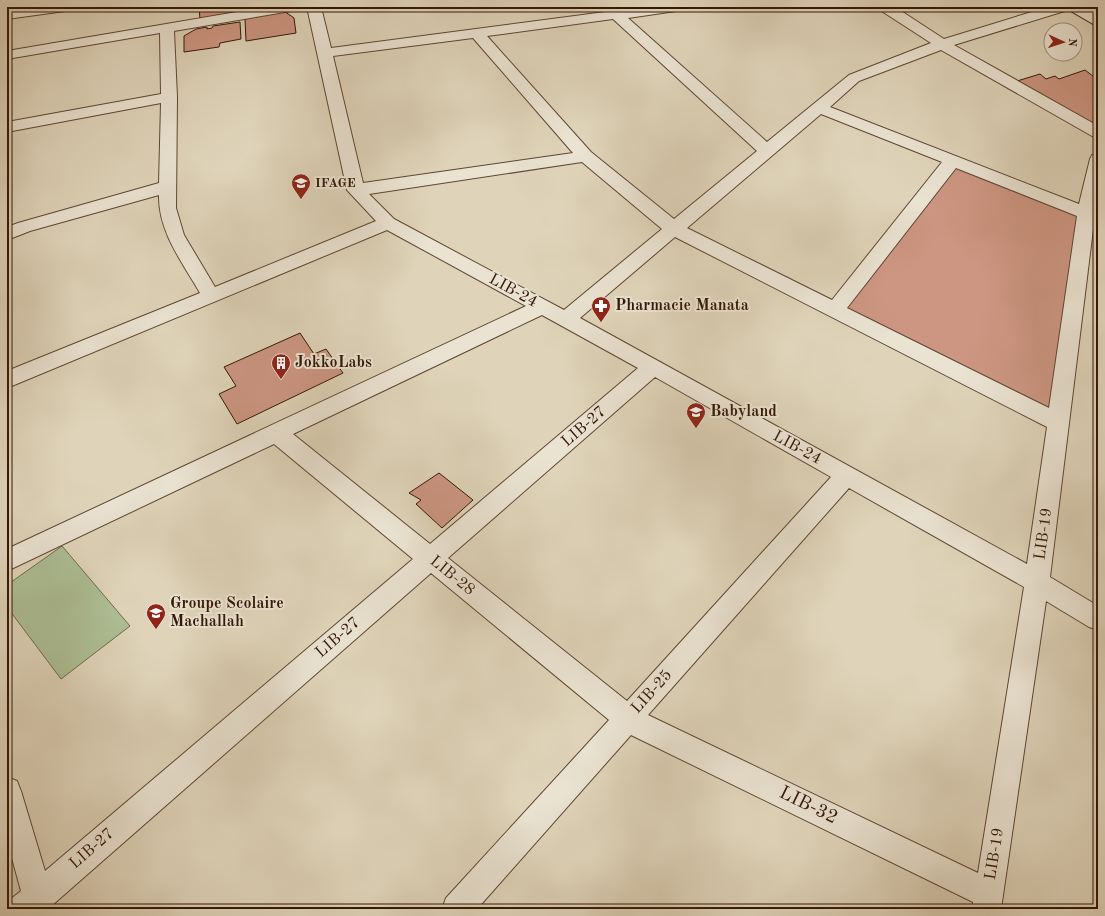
<svg xmlns="http://www.w3.org/2000/svg" width="1105" height="916" viewBox="0 0 1105 916" font-family="'Old Standard TT',serif">
  <style>
    .green { fill: #adbe94; stroke: #706a4d }
    .building { fill: #cd9682; stroke: #341706 }
    .lines { fill: none; stroke-linecap: round; stroke-linejoin: round }
    .street-casing { stroke: #5f4633; stroke-width: 2 }
    .secondary-casing { stroke: #341706; stroke-width: 2 }
    .street { fill: #eae3d2; fill-rule: evenodd }
    .secondary { fill: #eae3d2; fill-rule: evenodd }
    .labels { text-anchor: middle; dominant-baseline: central; stroke-width: 4; stroke-linejoin: round; paint-order: stroke }
    .far-poi-label { font-size: 13px; font-weight: bold; fill: #341706; stroke: #eae3d2; text-anchor: start }
    .street-label { font-size: 16px; fill: #341706; stroke: #eae3d2 }
    .poi-label { font-size: 16px; font-weight: bold; fill: #341706; stroke: #eae3d2; text-anchor: start }
    .near-street-label { font-size: 19px; fill: #341706; stroke: #eae3d2 }
  </style>
  <rect width="100%" height="100%" fill="#dfd4ba"/>
  <filter id="stains"><feTurbulence type="fractalNoise" baseFrequency=".005" numOctaves="4"/><feColorMatrix values="0 0 0 0 .2 0 0 0 0 .09 0 0 0 0 .02 0 0 0 .5 -.17"/></filter>
  <radialGradient id="worn" r=".72"><stop offset=".6" stop-color="#630" stop-opacity="0"/><stop offset="1" stop-color="#630" stop-opacity=".3"/></radialGradient>
  <!-- green -->
  <path class="green" d="M62,546l68,80 -69,53 -54,-72v-22z"/>
  <!-- building -->
  <g class="building">
    <path d="M199,7h73l-72,12z"/>
    <path d="M284,11l10,7 2,15 -50,8 -1,-22z"/>
    <path d="M240,22l1,17 -21,4 -1,4 -35,5v-16l12,-7 11,-2v2l5,-1 1,-2z"/>
    <path d="M1085,70l13,10v40l-12,5 -69,-44 23,-7 6,5 9,-3 4,3z"/>
    <path d="M953,160l133,53 -27,210 -224,-113z"/>
    <path d="M300,333l14,21 12,-5 17,24 -106,51 -18,-30 17,-8 -12,-19z"/>
    <path d="M439,473l34,27 -31,28 -26,-24 5,-4 -12,-7z"/>
  </g>
  <g class="lines">
    <defs>
      <g id="street">
        <path d="M34,7h38l-2,3 -5,1 -58,8v-8z"/>
        <path d="M266,7h32l-2,3 -5,1 -117,20 3,66 -1,111 8,27 31,52 161,-66 -29,-31 -40,-183h14l10,41 274,-36 -2,-3 1,-2h12l4,3 24,-3h39l-2,3 -5,1 -48,7 139,124 82,-67 82,-32 -51,-33 -2,-3h17l49,32 104,-32h22l-2,3 -114,35 144,81v12l-6,-2 -151,-86 -82,31 -29,26 249,97 11,-45 2,-4 6,-1v44l-3,15 -45,364 48,29v24l-9,-3 -43,-26 -45,308h-28v-7l-342,-167 -154,174h-35l4,-11 163,-178 -178,-147 -382,335 -3,1h-38l4,-11 9,-7 -14,-51v-63l10,4 4,10 24,80 368,-312 -139,-115 -267,127v-22l519,-243 -139,-76 -380,158v-17l193,-78c-18,-31 -42,-62 -41,-98l-129,36 -23,9v-13l11,-4 141,-40 2,-80 -154,29v-10l154,-28 -1,-61 -153,26v-8zM613,19l144,132 -83,68 -83,-67 -104,-116zM473,38l100,115 -210,30 -30,-127zM821,114l121,48 -110,138 -145,-72zM582,162l80,67 -98,81 -170,-91 -25,-25zM956,168l121,48 -28,192 -202,-100zM675,237l372,190 -20,137 -447,-246zM542,315l96,53 -208,176 -137,-110zM655,377l176,100 -204,224 -179,-143zM849,488l175,99 -46,286 -330,-158z"/>
        <path d="M1087,7h11v6l-9,-3z"/>
      </g>
      <path id="secondary" d="M1067,7h17l14,8v10l-5,-1 -24,-14z"/>
    </defs>
    <!-- street casing -->
    <use href="#street" class="street-casing"/>
    <!-- secondary casing -->
    <use href="#secondary" class="secondary-casing"/>
    <!-- street -->
    <use href="#street" class="street"/>
    <!-- secondary -->
    <use href="#secondary" class="secondary"/>
  </g>
  <!-- icons -->
  <defs>
    <symbol id="university-pin" viewBox="-11 -11 22 30"><path d="M0 17L-7.5 6A9.5 9.5 0 1 1 7.5 6Z" fill="#8f2418" stroke="#eae3d2"/><path d="M0-5L7-2L0 1L-7-2ZM-4 1L0 2.5L4 1V4Q0 6-4 4Z" fill="#fff"/></symbol>
    <symbol id="pharmacy-pin" viewBox="-11 -11 22 30"><path d="M0 17L-7.5 6A9.5 9.5 0 1 1 7.5 6Z" fill="#8f2418" stroke="#eae3d2"/><path d="M-2-6h4v4h4v4h-4v4h-4v-4h-4v-4h4Z" fill="#fff"/></symbol>
    <symbol id="building-pin" viewBox="-11 -11 22 30"><path d="M0 17L-7.5 6A9.5 9.5 0 1 1 7.5 6Z" fill="#8f2418" stroke="#eae3d2"/><path d="M-4-6H4V6H1V3H-1V6H-4ZM-2.5-4.3h1.7v1.8h-1.7ZM.8-4.3h1.7v1.8H.8ZM-2.5-1h1.7V.8h-1.7ZM.8-1h1.7V.8H.8Z" fill="#fff"/></symbol>
    <symbol id="school-pin" viewBox="-11 -11 22 30"><path d="M0 17L-7.5 6A9.5 9.5 0 1 1 7.5 6Z" fill="#8f2418" stroke="#eae3d2"/><path d="M0-5L7-2L0 1L-7-2ZM-4 1L0 2.5L4 1V4Q0 6-4 4Z" fill="#fff"/></symbol>
  </defs>
  <g fill-rule="evenodd">
    <use href="#university-pin" x="290" y="172" width="22" height="30"/>
    <use href="#pharmacy-pin" x="590" y="295" width="22" height="30"/>
    <use href="#building-pin" x="270" y="352" width="22" height="30"/>
    <use href="#school-pin" x="685" y="401" width="22" height="30"/>
    <use href="#school-pin" x="145" y="602" width="22" height="30"/>
  </g>
  <g class="labels">
    <!-- far-poi labels -->
    <g class="far-poi-label">
      <text x="315" y="183">IFAGE</text>
    </g>
    <!-- street labels -->
    <g class="street-label">
      <text transform="translate(513 291) rotate(29)">LIB-24</text>
      <text transform="translate(584 427) rotate(-41)">LIB-27</text>
      <text transform="translate(797 448) rotate(29)">LIB-24</text>
      <text transform="translate(1044 534) rotate(-82)">LIB-19</text>
      <text transform="translate(452 576) rotate(39)">LIB-28</text>
      <text transform="translate(338 638) rotate(-41)">LIB-27</text>
      <text transform="translate(652 692) rotate(-48)">LIB-25</text>
      <text transform="translate(92 849) rotate(-41)">LIB-27</text>
      <text transform="translate(995 854) rotate(-81)">LIB-19</text>
    </g>
    <!-- poi labels -->
    <g class="poi-label">
      <text x="615" y="306">Pharmacie Manata</text>
      <text x="295" y="363">JokkoLabs</text>
      <text x="710" y="412">Babyland</text>
      <text x="170" y="604">Groupe Scolaire<tspan x="170" dy="18">Machallah</tspan></text>
    </g>
    <!-- near-street labels -->
    <g class="near-street-label">
      <text transform="translate(808 806) rotate(26)">LIB-32</text>
    </g>
  </g>
  <!-- margin -->
  <rect width="1105" height="916" fill="none" stroke="#dfd4ba" stroke-width="24"/>
  <rect x="8" y="8" width="1089" height="900" fill="none" stroke="#341706" stroke-width="2"/>
  <rect x="12" y="12" width="1081" height="892" fill="none" stroke="#341706"/>
  <!-- north arrow -->
  <g transform="translate(1063 42) rotate(93)"><circle r="19" fill="#eae3d2" stroke="#a19180"/>
  <path d="M0-3L7 15L0 10L-7 15Z" fill="#8f2418"/>
  <text y="-6" font-size="11" font-weight="bold" text-anchor="middle" fill="#341706">N</text>
  </g>
  <rect width="100%" height="100%" filter="url(#stains)"/>
  <rect width="100%" height="100%" fill="url(#worn)"/>
</svg>
